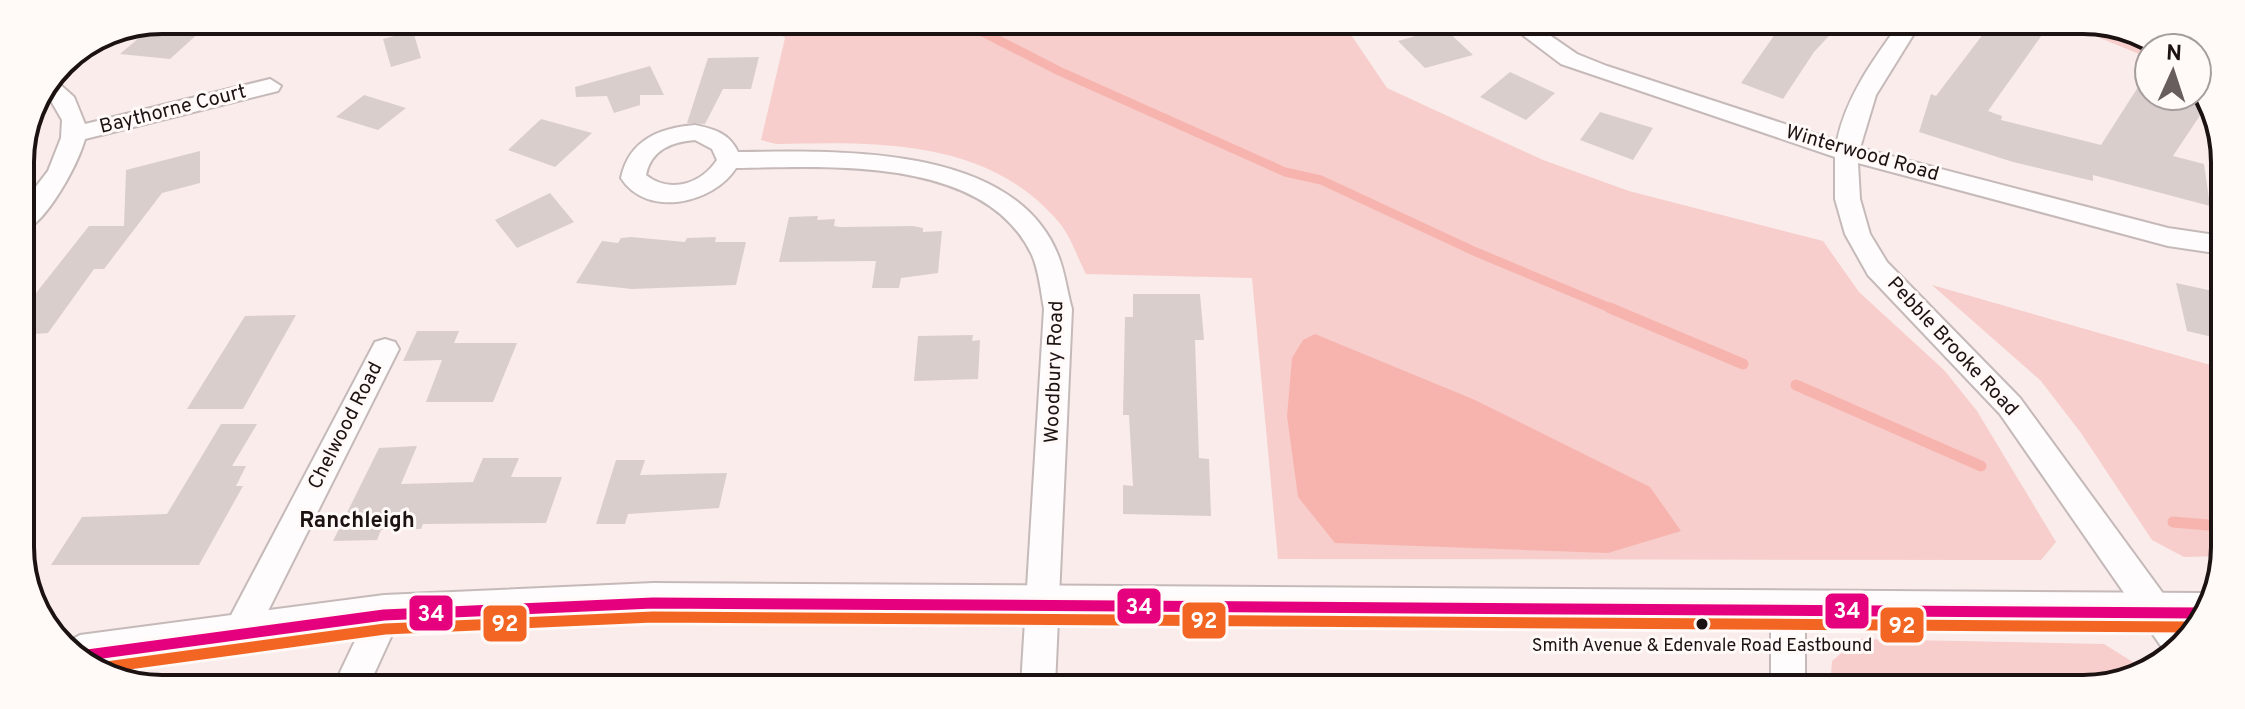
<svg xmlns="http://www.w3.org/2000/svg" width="2245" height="709" viewBox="0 0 2245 709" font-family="Overpass,sans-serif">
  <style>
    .green { fill: #f7cecb }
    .water { fill: #f7b4af }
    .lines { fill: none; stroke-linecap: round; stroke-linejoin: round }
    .stream-far1 { stroke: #f7b4af; stroke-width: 9 }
    .stream { stroke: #f7b4af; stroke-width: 11 }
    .building { fill: #dacecd }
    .minor-casing { stroke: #c5bab9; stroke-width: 4 }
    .secondary-casing { stroke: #c5bab9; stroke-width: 4 }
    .minor { fill: #fefcfc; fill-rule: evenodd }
    .secondary { fill: #fefcfc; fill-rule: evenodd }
    .bus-1-casing { stroke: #fff9f8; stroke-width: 17 }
    .bus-2-casing { stroke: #fff9f8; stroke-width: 17 }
    .bus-1 { stroke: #e5007d; stroke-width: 11 }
    .bus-2 { stroke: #f26522; stroke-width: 11 }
    .bus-dot { fill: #1c1212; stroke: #fff9f8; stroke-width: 3 }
    .labels { text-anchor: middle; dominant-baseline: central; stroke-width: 6; stroke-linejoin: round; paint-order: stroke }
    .bus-label { font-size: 18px; fill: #1c1212; stroke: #fff9f8 }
    .street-label { font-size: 20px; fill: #1c1212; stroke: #fff9f8 }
    .neighbourhood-label { font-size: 22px; font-weight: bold; fill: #1c1212; stroke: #fff9f8 }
    .rim { fill: none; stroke: #1c1212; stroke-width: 4 }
    .line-badge { stroke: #fff9f8; stroke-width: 3 }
    .badge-label { font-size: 22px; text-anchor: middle; font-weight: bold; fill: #fff }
  </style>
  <rect width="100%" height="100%" fill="#f9eceb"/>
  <!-- green -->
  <g class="green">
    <path d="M529,21l814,2 44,65 156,72 86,31 194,50 36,51 85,78 33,41 79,131 -15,18 -763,-1 -26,-281 -166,-4c-9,-17 -16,-40 -29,-54 -71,-82 -182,-78 -281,-76l-15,-4 24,-102 -7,-6 -257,4z"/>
    <path d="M2108,25h12l37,23h-8v10l-49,-20z"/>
    <path d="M1932,285l289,83 -1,188 -36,1 -32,-17 -71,-107 -40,-52z"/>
    <path d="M1858,639l246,5 40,25 -52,20 -262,-1 2,-27z"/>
  </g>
  <!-- water -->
  <path class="water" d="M1315,334l160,66 175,87 31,44 -73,22 -273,-10 -37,-46 -11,-81 5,-58 11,-18z"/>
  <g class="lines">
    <!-- stream-far1 -->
    <path class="stream-far1" d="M963,22l96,49 226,101 36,8 155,72 139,58"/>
    <!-- stream -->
    <g class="stream">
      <path d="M1610,308l133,56"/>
      <path d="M1796,385l185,81"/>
      <path d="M2173,522l47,4"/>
    </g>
  </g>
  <!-- building -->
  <g class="building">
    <path d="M160,20h53l-43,39 -50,-5z"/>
    <path d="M1782,24h58l-26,28 -31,47 -42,-16z"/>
    <path d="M1990,25h59l-61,86 14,5 -1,4 100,25 46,-72 2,23h48v-5l4,1 6,13 -34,51 31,8 6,42 -117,-31v6l-80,-19 -94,-30 12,-38 5,2z"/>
    <path d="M1444,28l29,27 -48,13 -27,-27z"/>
    <path d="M413,31l8,27 -30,9 -8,-28z"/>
    <path d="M759,57l-8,32h-28l-18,35 -18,-1 21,-65z"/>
    <path d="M650,66l14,29h-24v10l-26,8 -7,-17 -31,1 -1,-10z"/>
    <path d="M1510,72l45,21 -29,27 -46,-23z"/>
    <path d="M364,95l42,13 -28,22 -42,-13z"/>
    <path d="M1600,112l53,16 -20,32 -53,-20z"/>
    <path d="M541,119l51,14 -37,34 -47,-17z"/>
    <path d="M200,151v32l-38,10 -58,76h-10l-46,64 -27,2v-23l68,-86h35l2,-56z"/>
    <path d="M550,193l24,29 -57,26 -22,-28z"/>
    <path d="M818,216l-1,4 18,-1 -1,7 6,1 73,-1 10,2v4l19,-1 -4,42 -37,5 -2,10h-27l4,-27 -97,1 10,-45z"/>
    <path d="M631,237l54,5 2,-4 29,-1 -1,5h31l-10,43 -104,4 -56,-6 26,-42 16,2 3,-5z"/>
    <path d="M2176,283l46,10 -1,46 -34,-8z"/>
    <path d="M1133,294h67l4,46h-9l4,118 10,1 2,57 -88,-2v-29l10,1 -4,-71h-6l2,-98h8z"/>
    <path d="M296,315l-53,94h-56l58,-93z"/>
    <path d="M417,331h42l-5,12h63l-24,59h-67l16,-42 -39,1z"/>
    <path d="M973,335l-1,6 8,-1 -2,39 -64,2 4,-45z"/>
    <path d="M221,424h36l-25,42h14l-10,20h7l-44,79h-148l31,-48 85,-3z"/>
    <path d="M417,446l-16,38 72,-2 10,-24h36l-8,19h51l-16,46 -123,1 -2,5 -40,1 -4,10 -44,1 46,-93z"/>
    <path d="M616,460h29l-5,15 87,-2 -8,35 -91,6 -3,10h-29z"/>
  </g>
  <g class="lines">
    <defs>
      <g id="minor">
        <path d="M1507,23h25l45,31 30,12 230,75c9,-44 36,-81 62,-117h21l-44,71 -16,53 308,80 54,8v18l-54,-8 -310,-83 2,36 10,35 17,28 133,136 150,205 18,29 -18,27 -170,-245 -132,-139 -23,-41 -10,-35v-42l-274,-93z"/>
        <path d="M54,79l20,18 11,27 185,-45 11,7 -3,5 -193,48c-7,25 -39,86 -64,93v-26l27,-35 13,-33 1,-18 -15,-26z"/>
        <path d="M695,125c19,4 34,8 43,27 98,-1 275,-9 320,103 7,17 9,37 14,54l-17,377h-34l23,-377c-3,-17 -5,-38 -12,-54 -47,-100 -204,-88 -296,-87 -22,35 -89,51 -115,10 8,-38 38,-50 74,-53zM695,140l17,9 5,11c-16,24 -47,34 -71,15 5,-25 25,-33 49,-35z"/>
        <path d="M385,339l10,3 4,7 -147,294 -12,4 -12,-4 -5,-11 5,-11 147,-279z"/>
        <path d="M1788,597l12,5 5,10v76h-34v-76l5,-10z"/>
        <path d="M384,600l12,5 5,10 -32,70h-35l38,-80z"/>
      </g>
      <path id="secondary" d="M653,583l1548,10 11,4 -25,36 -1534,-10 -269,12 -276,38 -46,-28 18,-10 304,-40z"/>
    </defs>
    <!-- minor casing -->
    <use href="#minor" class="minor-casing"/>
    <!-- secondary casing -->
    <use href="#secondary" class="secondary-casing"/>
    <!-- minor -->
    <use href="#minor" class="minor"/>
    <!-- secondary -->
    <use href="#secondary" class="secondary"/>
    <defs>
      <path id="bus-1" d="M80,656l304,-41 269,-12 1548,10"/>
      <path id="bus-2" d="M99,668l286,-39 268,-12 1538,10"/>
    </defs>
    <!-- bus-1 casing -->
    <use href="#bus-1" class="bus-1-casing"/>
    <!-- bus-2 casing -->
    <use href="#bus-2" class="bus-2-casing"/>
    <!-- bus-1 -->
    <use href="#bus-1" class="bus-1"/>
    <!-- bus-2 -->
    <use href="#bus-2" class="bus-2"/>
  </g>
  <!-- markers -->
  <circle class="bus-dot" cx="1702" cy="624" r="7"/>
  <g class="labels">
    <!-- bus labels -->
    <g class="bus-label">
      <text x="1702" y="646">Smith Avenue &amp; Edenvale Road Eastbound</text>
    </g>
    <!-- street labels -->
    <g class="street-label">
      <text transform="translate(173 110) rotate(-14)">Baythorne Court</text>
      <text transform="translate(1862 154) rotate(16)">Winterwood Road</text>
      <text transform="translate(1952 347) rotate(47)">Pebble Brooke Road</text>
      <text transform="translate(1055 372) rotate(-88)">Woodbury Road</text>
      <text transform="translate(346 426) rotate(-63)">Chelwood Road</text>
    </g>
    <!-- neighbourhood labels -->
    <g class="neighbourhood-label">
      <text x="357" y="521">Ranchleigh</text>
    </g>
  </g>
  <!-- crop -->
  <path d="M0 0H2245V709H0ZM162 34H2083A128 128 0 0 1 2211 162V547A128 128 0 0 1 2083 675H162A128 128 0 0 1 34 547V162A128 128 0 0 1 162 34Z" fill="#fff9f8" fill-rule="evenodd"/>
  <path class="rim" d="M162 34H2083A128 128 0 0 1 2211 162V547A128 128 0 0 1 2083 675H162A128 128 0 0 1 34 547V162A128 128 0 0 1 162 34Z"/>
  <g class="line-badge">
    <rect x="1116" y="587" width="46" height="38" rx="8" fill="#e5007d"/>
    <rect x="1824" y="592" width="46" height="38" rx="8" fill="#e5007d"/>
    <rect x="408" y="594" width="46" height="38" rx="8" fill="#e5007d"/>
    <rect x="1181" y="601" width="46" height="39" rx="8" fill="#f26522"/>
    <rect x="482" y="604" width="46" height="39" rx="8" fill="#f26522"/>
    <rect x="1879" y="606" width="46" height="38" rx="8" fill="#f26522"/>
  </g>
  <g class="badge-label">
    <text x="1139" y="614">34</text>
    <text x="1847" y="618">34</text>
    <text x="431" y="621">34</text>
    <text x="1204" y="628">92</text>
    <text x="505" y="631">92</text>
    <text x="1902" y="633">92</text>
  </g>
  <!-- north arrow -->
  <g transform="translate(2173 72) rotate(3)"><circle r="38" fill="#fff9f8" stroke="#a49d9c" stroke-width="2"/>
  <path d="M0-6L14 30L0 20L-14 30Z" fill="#695e5e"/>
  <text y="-12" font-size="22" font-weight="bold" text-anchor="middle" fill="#1c1212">N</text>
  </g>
</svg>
